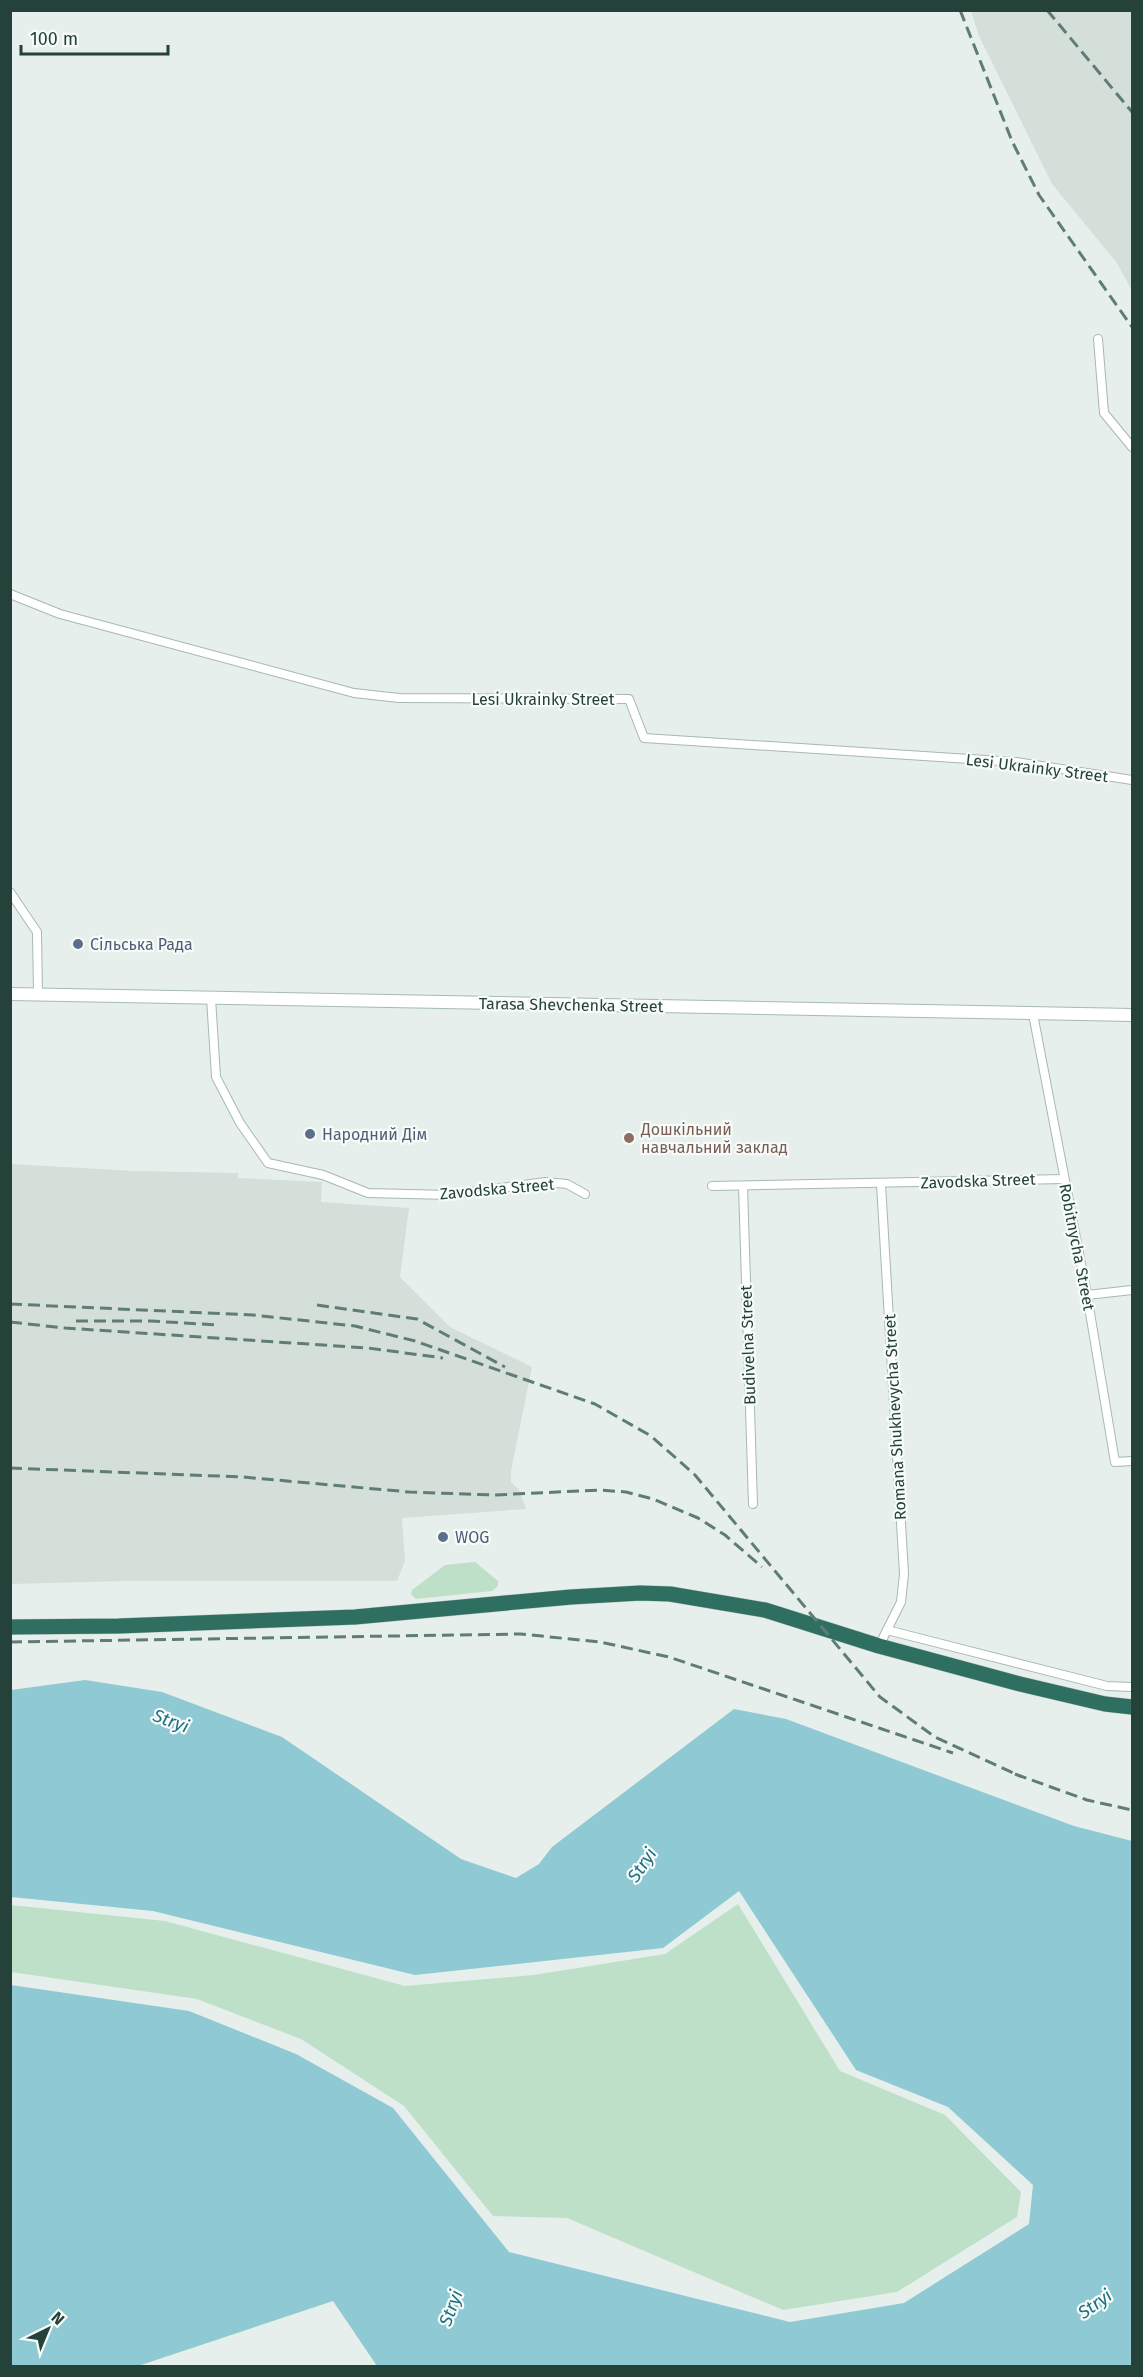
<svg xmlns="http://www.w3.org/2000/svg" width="1143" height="2377" viewBox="0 0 1143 2377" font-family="'Fira Sans',sans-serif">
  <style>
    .built { fill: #d4dfda }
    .green { fill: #bfe0c8 }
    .water { fill: #8ec9d4 }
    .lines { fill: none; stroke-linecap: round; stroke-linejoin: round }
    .street-casing { stroke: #a8b8b2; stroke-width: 10 }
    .secondary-casing { stroke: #a4bbb3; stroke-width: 14 }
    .highway-casing { stroke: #c2cac8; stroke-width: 16 }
    .street { stroke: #fff; stroke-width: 8 }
    .secondary { stroke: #fff; stroke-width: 12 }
    .highway { stroke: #2f6f62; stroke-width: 15 }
    .rail { stroke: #5f7d75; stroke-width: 3; stroke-dasharray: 12 6; stroke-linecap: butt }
    .service-dot { fill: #5c6f8a; stroke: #f7fbf9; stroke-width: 2 }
    .education-dot { fill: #8d6e63; stroke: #f7fbf9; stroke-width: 2 }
    .labels { text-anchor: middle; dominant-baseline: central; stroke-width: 4.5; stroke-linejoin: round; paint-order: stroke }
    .street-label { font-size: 16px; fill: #24423a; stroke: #f7fbf9 }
    .service-label { font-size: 16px; fill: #4e5e75; stroke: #f7fbf9; text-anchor: start }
    .education-label { font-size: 16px; fill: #785e54; stroke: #f7fbf9; text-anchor: start }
    .water-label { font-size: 18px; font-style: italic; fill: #1c6f80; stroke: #f7fbf9 }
  </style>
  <rect width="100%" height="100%" fill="#e6efeb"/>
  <!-- built -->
  <g class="built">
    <path d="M971,11h161v280l-15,-28 -65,-79 -73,-148z"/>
    <path d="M11,1164l123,7 104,2v5l84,4 -1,20 88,6 -9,69 50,50 82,40 -21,104v11l8,8 7,19 -124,9 3,43 -8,20h-268l-118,3z"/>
  </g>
  <!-- green -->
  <g class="green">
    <path d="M475,1562l23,19v5l-6,5 -76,8 -5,-5 1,-4 33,-25z"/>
    <path d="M738,1904l102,167 105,44 76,77 -4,25 -120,75 -114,18 -216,-92 -74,-2 -89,-110 -103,-67 -104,-40 -186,-27v-67l154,16 240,65 129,-11 131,-21z"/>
  </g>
  <!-- water -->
  <path class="water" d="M85,1680l77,12 120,45 179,122 55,19 23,-14 13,-17 182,-138 52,10 288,107 58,15v525h-755l-44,-65 -195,65h-127v-381l178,26 107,43 97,54 116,144 281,70 114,-19 125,-79 4,-39 -85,-78 -92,-37 -117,-179 -76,57 -248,27 -262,-64 -142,-14v-207z"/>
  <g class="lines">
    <defs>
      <g id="street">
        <path d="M1098,339l6,74 28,34"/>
        <path d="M10,594l50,20 294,79 45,5 230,1 15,39 372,24 116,18"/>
        <path d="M10,892l27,40 1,62"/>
        <path d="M211,998l5,79 24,46 28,40 55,12 45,18 81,2 96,-13 22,2 18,10"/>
        <path d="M1033,1014l54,281 28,167 17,-1"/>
        <path d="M712,1186l352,-7"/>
        <path d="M743,1186l10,318"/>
        <path d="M1087,1295l45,-5"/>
        <path d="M887,1630l220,56 25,1"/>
        <path d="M879,1646l22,-44 3,-28 -23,-390"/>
      </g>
      <path id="secondary" d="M10,994l1122,21"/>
      <path id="highway" d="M10,1627l109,-1 236,-9 216,-20 69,-4 30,1 95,16 114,36 141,38 85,20 27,3"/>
    </defs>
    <!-- street casing -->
    <use href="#street" class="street-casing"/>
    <!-- secondary casing -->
    <use href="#secondary" class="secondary-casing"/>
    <!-- highway casing -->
    <use href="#highway" class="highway-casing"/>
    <!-- street -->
    <use href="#street" class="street"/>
    <!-- secondary -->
    <use href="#secondary" class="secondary"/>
    <!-- highway -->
    <use href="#highway" class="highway"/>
    <!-- rail -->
    <g class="rail">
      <path d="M960,10l52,131 27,54 93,132"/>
      <path d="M1047,10l85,102"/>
      <path d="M10,1304l243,11 102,11 60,15 180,63 56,32 44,39 185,222 55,40 87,40"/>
      <path d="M317,1305l100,14 88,48"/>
      <path d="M76,1321h75l68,4"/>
      <path d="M10,1322l55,6 303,20 75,10"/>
      <path d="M10,1468l233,9 166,15 85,3 106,-5 26,2 27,7 45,19 27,17 37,32"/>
      <path d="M10,1642l511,-8 79,8 69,15 284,96"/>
      <path d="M1015,1774l72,26 45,10"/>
    </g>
  </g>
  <!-- markers -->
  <g class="service-dot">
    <circle cx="78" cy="944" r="6"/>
    <circle cx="310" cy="1134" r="6"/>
    <circle cx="443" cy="1537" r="6"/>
  </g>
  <circle class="education-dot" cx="629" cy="1138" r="6"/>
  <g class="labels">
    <!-- street labels -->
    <g class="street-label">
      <text x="543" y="699">Lesi Ukrainky Street</text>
      <text transform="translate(1037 768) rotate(7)">Lesi Ukrainky Street</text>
      <text transform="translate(571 1005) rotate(1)">Tarasa Shevchenka Street</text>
      <text transform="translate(978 1181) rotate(-2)">Zavodska Street</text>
      <text transform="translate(497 1189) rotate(-5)">Zavodska Street</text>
      <text transform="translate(1077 1247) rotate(79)">Robitnycha Street</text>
      <text transform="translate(748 1345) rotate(-92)">Budivelna Street</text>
      <text transform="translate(895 1417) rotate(-93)">Romana Shukhevycha Street</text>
    </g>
    <!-- service labels -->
    <g class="service-label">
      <text x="90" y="944">Сільська Рада</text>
      <text x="322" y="1134">Народний Дім</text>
      <text x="455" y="1537">WOG</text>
    </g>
    <!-- education labels -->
    <g class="education-label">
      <text x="641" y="1129">Дошкільний<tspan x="641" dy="18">навчальний заклад</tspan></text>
    </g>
    <!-- water labels -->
    <g class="water-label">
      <text transform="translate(171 1721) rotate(20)">Stryi</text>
      <text transform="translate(642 1865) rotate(-56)">Stryi</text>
      <text transform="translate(1095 2304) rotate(-35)">Stryi</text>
      <text transform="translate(451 2308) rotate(-70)">Stryi</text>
    </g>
  </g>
  <!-- border -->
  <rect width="1143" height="2377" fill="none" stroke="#24423a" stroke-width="24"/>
  <!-- north arrow -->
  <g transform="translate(48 2329) rotate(43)" stroke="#f7fbf9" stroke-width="4.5" paint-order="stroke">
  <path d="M0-4.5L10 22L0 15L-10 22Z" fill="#24423a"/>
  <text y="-9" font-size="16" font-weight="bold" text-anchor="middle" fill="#24423a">N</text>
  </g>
  <!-- scale -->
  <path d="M21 45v9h147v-9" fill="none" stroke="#24423a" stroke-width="3"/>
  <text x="30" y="45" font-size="18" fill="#24423a" stroke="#f7fbf9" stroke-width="4.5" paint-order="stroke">100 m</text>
</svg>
